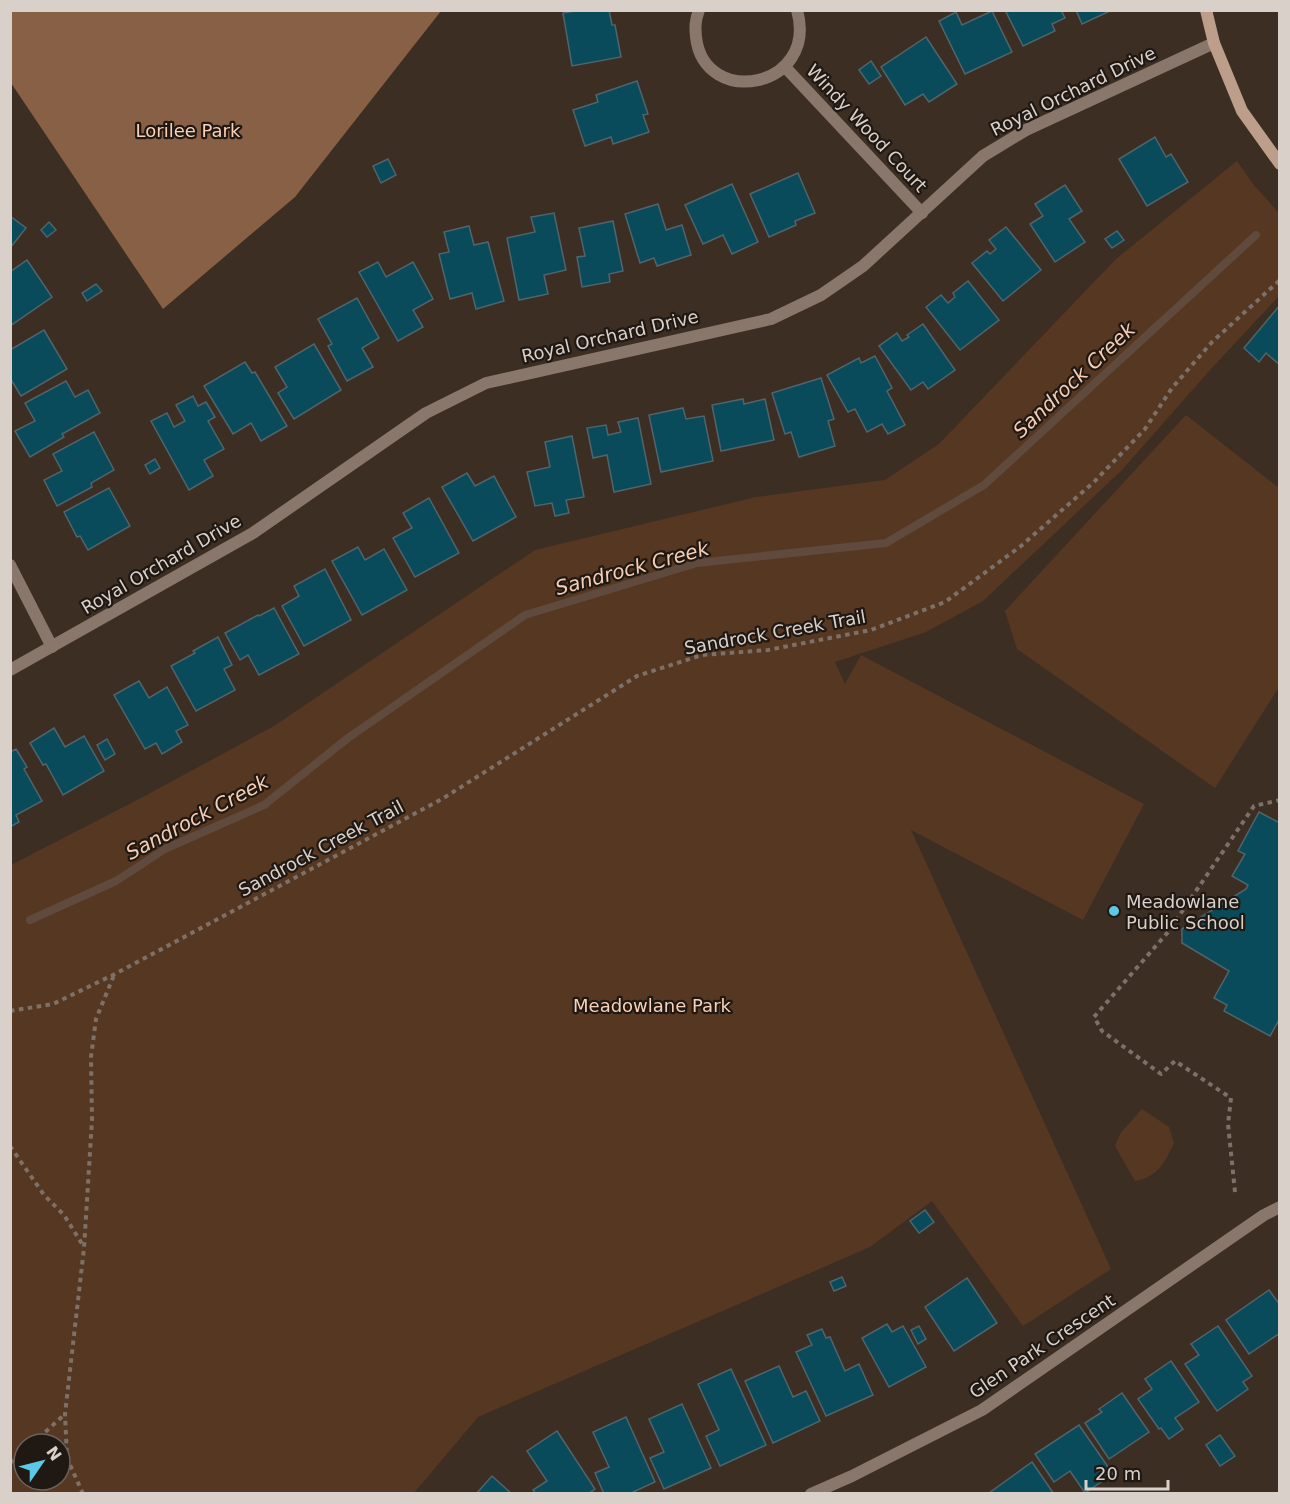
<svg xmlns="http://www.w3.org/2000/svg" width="1290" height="1504" viewBox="0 0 1290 1504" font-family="'DejaVu Sans',sans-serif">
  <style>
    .green { fill: #563722; fill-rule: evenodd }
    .forest { fill: #886045 }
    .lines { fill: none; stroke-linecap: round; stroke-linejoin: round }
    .stream { stroke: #5f4a3d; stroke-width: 8 }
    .building { fill: #0a4b5b; stroke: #4f646b; stroke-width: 1.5 }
    .path { stroke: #7d7068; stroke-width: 4; stroke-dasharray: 4.5 4.5; stroke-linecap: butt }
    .street { stroke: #8a776b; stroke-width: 12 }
    .secondary { stroke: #bc9e8b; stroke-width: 12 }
    .poi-dot { fill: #5bc8e6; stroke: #1f1813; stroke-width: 2 }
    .labels { text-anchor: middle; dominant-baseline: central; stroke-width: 4.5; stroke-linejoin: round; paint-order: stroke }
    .street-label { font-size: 18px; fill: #dad0ca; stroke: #1f1813 }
    .park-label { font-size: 18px; fill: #fad1b7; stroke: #1f1813 }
    .poi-label { font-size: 18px; fill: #dad0ca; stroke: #1f1813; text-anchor: start }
    .water-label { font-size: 20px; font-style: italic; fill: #f6cdb4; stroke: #1f1813 }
  </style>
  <rect width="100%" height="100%" fill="#3d2e24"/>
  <!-- green -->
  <g class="green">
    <path d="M1237,161l16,23 26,29v83l-69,74 -88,100 -139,131 -57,31 -91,30 10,22 16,-29 283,149 -61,116 -172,-90 200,439 -88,57 -91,-125 -62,46 -392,170 -64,76h-403v-628l132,-68 131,-71 261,-176 221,-53 129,-17 54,-36 177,-185zM24,1444h36v36h-36z"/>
    <path d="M1186,415l93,73v199l-64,101 -198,-139 -12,-38z"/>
    <path d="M1142,1109l27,18 5,16c-9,19 -16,34 -39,38l-20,-35 5,-12z"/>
  </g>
  <!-- forest -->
  <path class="forest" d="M11,11v-1l430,1 -146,186 -132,112 -152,-226z"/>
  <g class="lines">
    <!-- stream -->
    <path class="stream" d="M30,920l86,-39 49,-32 99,-44 84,-67 177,-123 172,-52 189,-20 98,-58 272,-250"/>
  </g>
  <!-- building -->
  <g class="building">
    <path d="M581,10h28l3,15h3l6,32 -49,9 -9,-53z"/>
    <path d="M1005,10h56l4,8 -13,6 3,7 -32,15z"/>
    <path d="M1076,10h31l1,2 -26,12z"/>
    <path d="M992,11l20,41 -47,22 -26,-53 17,-9 6,13z"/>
    <path d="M926,37l31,47 -28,18 -6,-8 -18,11 -24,-38z"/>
    <path d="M871,61l10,15 -12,8 -10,-14z"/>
    <path d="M637,81l11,33 -5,1 6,17 -36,12 -2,-7 -26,9 -12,-36 25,-8 -2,-7z"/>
    <path d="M1155,137l11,20 5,-3 17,28 -41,24 -28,-47z"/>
    <path d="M388,159l8,16 -15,8 -8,-17z"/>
    <path d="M798,173l17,40 -20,8 1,4 -27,12 -19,-43z"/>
    <path d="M732,184l26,58 -26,12 -9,-19 -20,9 -18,-39z"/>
    <path d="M1065,185l17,26 -13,8 16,23 -30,20 -25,-38 13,-8 -8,-12z"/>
    <path d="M658,204l8,26 16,-5 9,30 -34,11 -3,-8 -14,5 -15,-49z"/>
    <path d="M554,213l12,57 -22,5 4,19 -29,6 -12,-62 28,-6 -4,-15z"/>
    <path d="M10,216l16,12 -16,20z"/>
    <path d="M613,221l10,50 -14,3 1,8 -28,5 -5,-30 8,-1 -6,-28z"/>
    <path d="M49,222l7,8 -9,7 -6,-7z"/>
    <path d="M469,226l5,19 14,-3 16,59 -28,8 -4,-16 -22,6 -11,-45 10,-2 -5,-20z"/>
    <path d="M1006,227l35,43 -38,31 -31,-38 15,-12 3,3 6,-5 -7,-9z"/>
    <path d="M1117,231l7,9 -12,8 -7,-9z"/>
    <path d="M27,260l25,37 -42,29v-54z"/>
    <path d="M378,262l8,15 27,-15 20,37 -20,11 10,17 -25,14 -39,-69z"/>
    <path d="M968,281l31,39 -39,30 -34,-43 15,-12 7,8 7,-6 -2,-4z"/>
    <path d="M96,284l6,7 -15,10 -5,-8z"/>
    <path d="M357,298l22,40 -17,10 11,19 -26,14 -19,-35 4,-2 -14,-25z"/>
    <path d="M1280,305v60l-14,-12 -7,9 -15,-14z"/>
    <path d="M923,324l32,46 -27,19 -5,-7 -12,8 -32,-44 18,-13 5,8 7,-4 -2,-2z"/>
    <path d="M44,330l23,39 -46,27 -11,-18v-28z"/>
    <path d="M314,344l27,46 -47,29 -16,-26 9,-6 -12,-20z"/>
    <path d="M875,356l17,32 -5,3 18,34 -17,9 -6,-10 -15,8 -12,-23 -7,3 -21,-37 32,-17 2,5z"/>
    <path d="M245,362l7,11 3,-1 32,54 -26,15 -10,-18 -18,11 -29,-48z"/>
    <path d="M821,378l13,41 -6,2 7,25 -36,11 -8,-25 -6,2 -13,-41z"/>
    <path d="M66,381l9,16 13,-7 12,23 -38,21 2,3 -34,20 -15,-26 20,-10 -10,-18z"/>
    <path d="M193,396l5,10 8,-4 9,15 -7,4 16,28 -20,11 9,16 -24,14 -38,-69 16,-8 7,14 11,-6 -9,-16z"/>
    <path d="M743,399l1,5 21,-5 9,41 -53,11 -9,-46z"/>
    <path d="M683,408l3,11 18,-3 9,45 -52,11 -12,-57z"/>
    <path d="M638,418l13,66 -37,8 -7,-37 -14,3 -6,-30 19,-3 2,10 13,-3 -3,-10z"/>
    <path d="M94,432l20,38 -23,13 1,4 -35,19 -13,-26 18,-9 -9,-17z"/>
    <path d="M572,436l12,61 -18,3 3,13 -14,3 -3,-13 -17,3 -8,-34 23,-5 -5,-25z"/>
    <path d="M155,459l5,9 -10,6 -5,-9z"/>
    <path d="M467,473l8,13 19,-10 22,41 -43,24 -31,-54z"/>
    <path d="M109,488l21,38 -42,24 -8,-14 -3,1 -13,-25z"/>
    <path d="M429,498l30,55 -44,24 -22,-39 19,-10 -9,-15z"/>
    <path d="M358,547l7,13 19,-11 23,41 -45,25 -30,-54z"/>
    <path d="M325,569l26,51 -47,26 -22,-40 17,-10 -5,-10z"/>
    <path d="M274,608l25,46 -40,21 -11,-20 -8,5 -15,-27 33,-18 1,1z"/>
    <path d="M218,637l14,28 -8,4 11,21 -39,21 -25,-45 24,-13 -2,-2z"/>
    <path d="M139,681l10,17 18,-11 21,38 -12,6 6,11 -20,12 -6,-11 -11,6 -31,-54z"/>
    <path d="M54,728l11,19 19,-11 20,35 -41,24 -17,-31 -3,1 -13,-22z"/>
    <path d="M107,739l8,15 -10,6 -8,-15z"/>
    <path d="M16,749l11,18 -3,2 18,32 -26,14 3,7 -9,5v-75z"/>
    <path d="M1259,812l21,11v195l-10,18 -46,-25 3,-6 -13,-7 15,-27 -47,-28v-14l64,-40 2,-4 -16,-9 13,-22 -7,-3z"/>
    <path d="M925,1210l9,12 -15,11 -9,-12z"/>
    <path d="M842,1277l4,9 -12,5 -4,-9z"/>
    <path d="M967,1278l30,45 -43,28 -29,-44z"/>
    <path d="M1269,1290l11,15v28l-31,21 -23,-34z"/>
    <path d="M887,1324l5,8 11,-6 23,41 -37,20 -27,-49z"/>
    <path d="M919,1326l7,13 -8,5 -7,-14z"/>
    <path d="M1218,1326l34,50 -9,6 5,7 -31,22 -32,-47 14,-9 -8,-11z"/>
    <path d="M822,1329l4,9 4,-1 15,34 14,-7 14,31 -47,21 -30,-64 16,-7 -5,-10z"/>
    <path d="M1171,1361l28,41 -24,16 8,11 -14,10 -8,-11 -2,1 -21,-30 14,-10 -7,-10z"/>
    <path d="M779,1366l14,31 13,-6 14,30 -47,22 -28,-62z"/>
    <path d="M731,1369l35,76 -46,21 -14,-30 13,-6 -21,-46z"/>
    <path d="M1122,1393l27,39 -40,27 -24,-36 17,-11 -3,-3z"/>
    <path d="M682,1404l29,64 -47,21 -14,-31 14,-6 -15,-33z"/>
    <path d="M626,1417l29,65 -26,12h-25l-9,-21 14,-6 -16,-35z"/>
    <path d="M1079,1425l34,49 -28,19 -15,-22 -16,11 -19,-28z"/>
    <path d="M557,1431l38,58 -7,5h-52l-3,-4 14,-9 -20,-30z"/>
    <path d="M1220,1435l15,21 -15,10 -14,-21z"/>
    <path d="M1032,1462l22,32 -65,-1z"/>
    <path d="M492,1476l20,18h-36z"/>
  </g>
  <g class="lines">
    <!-- path -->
    <g class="path">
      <path d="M10,1011l43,-7 62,-30 327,-175 195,-123 65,-21 66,-5 103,-20 74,-28 76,-56 73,-64 51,-53 27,-41 40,-46 68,-62"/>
      <path d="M10,1146l34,49 20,20 20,32"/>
      <path d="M1235,1192l-7,-68 3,-26 -56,-37 -14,13 -59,-43 -8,-14 74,-85 86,-126 26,-6"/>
      <path d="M32,1444l32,-29"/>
      <path d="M10,1463l14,-11"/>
      <path d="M83,1494l-16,-36 -2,-44 19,-166 8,-128 -1,-63 5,-38 18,-44"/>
    </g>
    <!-- street -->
    <g class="street">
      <path d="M699,10c-4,11 -4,17 -3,27 8,72 123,52 101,-27"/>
      <path d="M785,67l137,146"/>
      <path d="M10,565l42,82"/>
      <path d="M10,670l243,-137 173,-120 60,-30 285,-64 50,-24 42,-29 120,-110 43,-26 188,-87"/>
      <path d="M811,1494l41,-18 130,-66 282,-195 16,-8"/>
    </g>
    <!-- secondary -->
    <path class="secondary" d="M1206,10l8,33 28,68 38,53"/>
  </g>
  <!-- markers -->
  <circle class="poi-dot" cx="1114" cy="911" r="6"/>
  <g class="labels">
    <!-- street labels -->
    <g class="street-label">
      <text transform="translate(1073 91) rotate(-26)">Royal Orchard Drive</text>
      <text transform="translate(867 128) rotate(47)">Windy Wood Court</text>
      <text transform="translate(610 336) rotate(-13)">Royal Orchard Drive</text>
      <text transform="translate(161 564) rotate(-30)">Royal Orchard Drive</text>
      <text transform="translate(775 632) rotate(-10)">Sandrock Creek Trail</text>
      <text transform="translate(321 848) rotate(-28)">Sandrock Creek Trail</text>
      <text transform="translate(1042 1346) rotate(-34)">Glen Park Crescent</text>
    </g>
    <!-- park labels -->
    <g class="park-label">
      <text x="188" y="130">Lorilee Park</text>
      <text x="652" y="1005">Meadowlane Park</text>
    </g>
    <!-- poi labels -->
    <g class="poi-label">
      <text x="1126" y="901">Meadowlane<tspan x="1126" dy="21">Public School</tspan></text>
    </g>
    <!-- water labels -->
    <g class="water-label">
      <text transform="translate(1074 380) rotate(-43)">Sandrock Creek</text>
      <text transform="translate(632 568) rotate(-15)">Sandrock Creek</text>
      <text transform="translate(197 817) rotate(-28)">Sandrock Creek</text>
    </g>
  </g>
  <!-- border -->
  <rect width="1290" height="1504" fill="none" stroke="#dad0ca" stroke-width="24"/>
  <!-- north arrow -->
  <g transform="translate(42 1462) rotate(55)"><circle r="28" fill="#1f1813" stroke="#6a625c" stroke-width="1.5"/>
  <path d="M0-4.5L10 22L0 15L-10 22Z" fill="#5bc8e6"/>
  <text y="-9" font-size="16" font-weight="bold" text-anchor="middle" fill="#dad0ca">N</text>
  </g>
  <!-- scale -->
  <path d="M1086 1480v9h82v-9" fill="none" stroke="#dad0ca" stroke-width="3"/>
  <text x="1095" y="1480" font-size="18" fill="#dad0ca" stroke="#1f1813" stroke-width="4.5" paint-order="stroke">20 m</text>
</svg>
